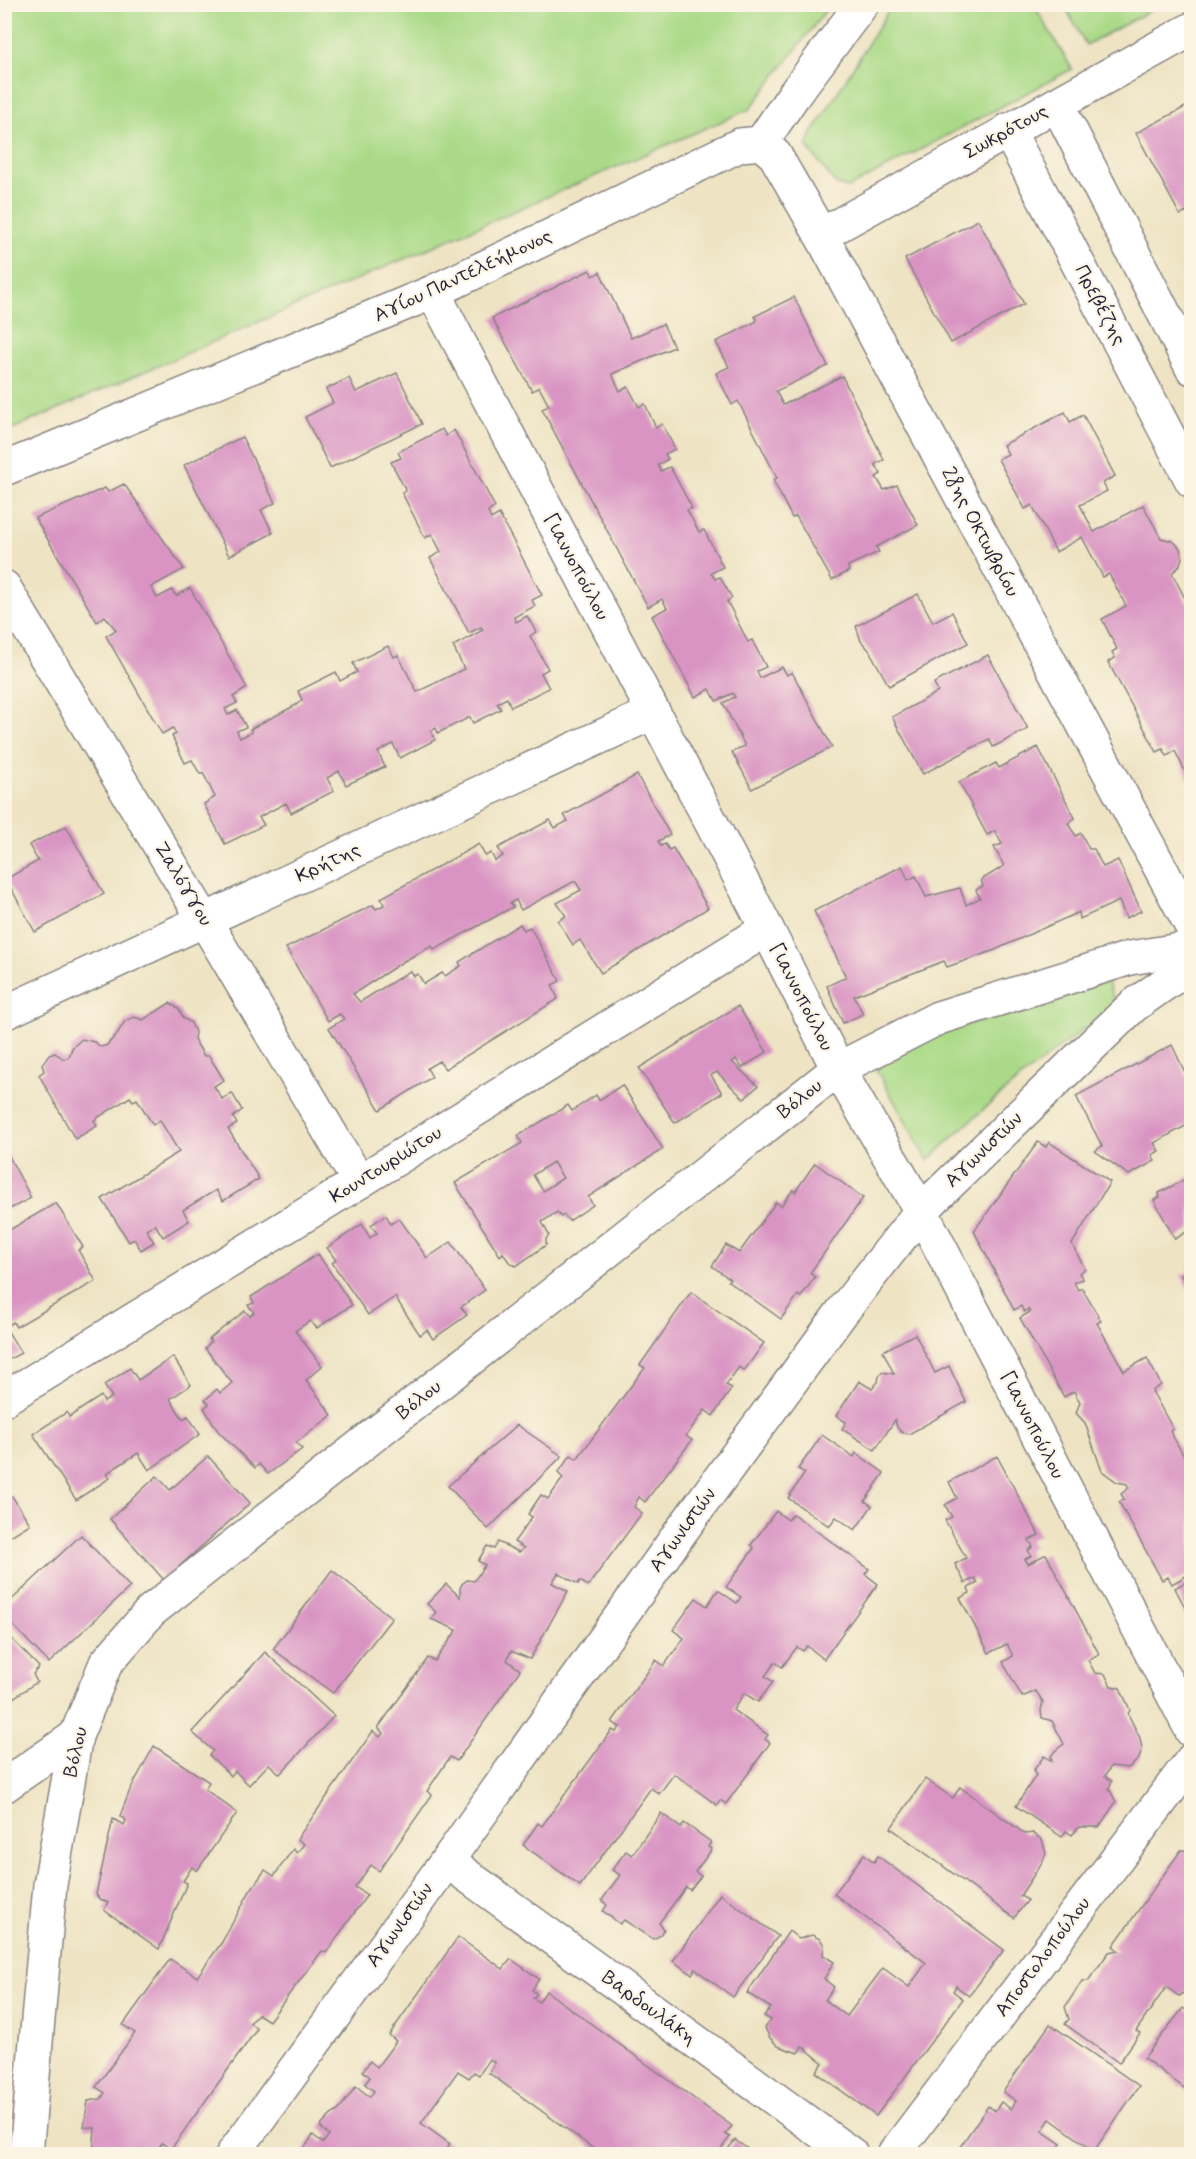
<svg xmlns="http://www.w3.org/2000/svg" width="1196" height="2159" viewBox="0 0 1196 2159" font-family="Mynerve,sans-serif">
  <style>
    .green { fill: #aada88; stroke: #667e62; stroke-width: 1.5 }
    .building { fill: #d994c3; fill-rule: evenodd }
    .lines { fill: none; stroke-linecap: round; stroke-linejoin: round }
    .street-casing { stroke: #888380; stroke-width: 36 }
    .street { stroke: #fff; stroke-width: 33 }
    .labels { text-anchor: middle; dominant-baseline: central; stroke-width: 4.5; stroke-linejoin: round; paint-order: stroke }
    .street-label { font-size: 20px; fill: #22223b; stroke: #fcf5e5 }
  </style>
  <rect width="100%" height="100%" fill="#fcf5e5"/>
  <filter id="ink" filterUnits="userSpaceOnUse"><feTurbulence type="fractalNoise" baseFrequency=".0167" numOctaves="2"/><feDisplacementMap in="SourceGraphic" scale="12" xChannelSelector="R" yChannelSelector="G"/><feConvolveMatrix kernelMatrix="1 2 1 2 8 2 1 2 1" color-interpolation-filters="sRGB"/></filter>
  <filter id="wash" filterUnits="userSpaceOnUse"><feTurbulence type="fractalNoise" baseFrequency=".008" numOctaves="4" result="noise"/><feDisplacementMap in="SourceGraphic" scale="24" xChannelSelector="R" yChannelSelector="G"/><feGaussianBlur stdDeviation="1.35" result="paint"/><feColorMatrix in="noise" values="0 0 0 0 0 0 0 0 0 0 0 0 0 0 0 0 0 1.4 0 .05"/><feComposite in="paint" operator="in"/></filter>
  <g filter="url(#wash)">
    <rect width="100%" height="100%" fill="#eee4c4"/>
    <!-- green -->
    <g class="green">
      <path d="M5,4h825v1l-80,104 -745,323z"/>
      <path d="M892,5h142l38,64 -224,119 -11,-3 -30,-38 4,-12z"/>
      <path d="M1064,5h97l-75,40z"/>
      <path d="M1105,975l11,30c-66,49 -130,98 -188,156l-52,-92 46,-29z"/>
    </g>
    <g id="blocks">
      <!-- building -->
      <g class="building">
        <path d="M1191,104v116l-4,-8 -7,3 -44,-82z"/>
        <path d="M978,220l46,84 -73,39 -46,-84z"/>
        <path d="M590,270l3,6 7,-4 31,66 32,-14 11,23 -62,27 8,17 8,-4 11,20 6,-3 11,24 6,-4 13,25 -10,5 3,5 -10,6 3,6 9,-4 22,41 -5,2 12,22 5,-2 19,37 -12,6 4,6 5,-2 12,21 -5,3 21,41 4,-2 14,27 -9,4 3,7 22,-11 5,8 5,-3 40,75 -80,42 -20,-37 13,-6 -22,-43 12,-6 -2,-4 -17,8 -6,-12 -15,8 -43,-81 15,-8 -5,-9 -14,8 -106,-198 7,-3 -10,-19 -7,4 -40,-73z"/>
        <path d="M794,297l34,69 -52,25 7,14 59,-29 42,84 -9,4 6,10 -5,3 8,13 13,-5 21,40 -42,22 3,5 -31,14 1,5 -17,9 -36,-64 -4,2 -19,-38 4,-2 -39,-77 -6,4 -16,-32 13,-6 -13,-25 41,-21 -2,-5z"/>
        <path d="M397,373l25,51 -92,44 -25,-51 28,-14 -7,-14 23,-11 7,14z"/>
        <path d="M1065,412l5,10 13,-7 32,61 -12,7 4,8 -27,14 14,27 49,-27 18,33 12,3 7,7 2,10 -3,9 -7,6 19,37v173l-16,-32 -8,5 -4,-7 -6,3 -49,-90 7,-4 -3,-6 5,-3 -15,-30 24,-13 -17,-32 -6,3 -21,-40 -26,15 -24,-47 -7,4 -27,-50 10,-5 -5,-9z"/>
        <path d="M442,429l4,7 8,-6 41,77 -7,5 3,7 8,-5 43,81 -10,5 3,6 -21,11 2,5 11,-6 9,16 -6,4 18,33 -7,4 8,15 -38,19 -4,-9 -10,5 4,6 -28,14 -3,-6 -32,16 -2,-5 -5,3 4,9 -35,18 -7,-14 -15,8 7,15 -39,18 -7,-14 -12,7 7,13 -43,22 -5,-10 -27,14 5,8 -39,19 -21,-40 11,-7 -12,-24 -3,1 -8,-14 -7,3 -13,-27 4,-2 -3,-6 -11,6 -56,-98 10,-6 -11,-14 -8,6 -62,-104 70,-30 3,4 16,-8 60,85 -33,18 6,11 15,-8 4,6 14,-8 57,100 -14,9 4,6 -12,6 3,6 9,-5 9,17 -9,4 3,7 12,-6 -2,-3 46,-24 6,-5 -4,-9 38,-19 4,9 17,-9 -4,-9 35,-17 6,11 4,-2 19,37 47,-23 -11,-23 30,-16 -2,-3 -12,6 -39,-75 11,-6 -9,-18 -7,4 -23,-45 4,-2 -15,-29 10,-4 -3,-6z"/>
        <path d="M242,437l33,66 -14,7 12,23 -44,23 -45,-91z"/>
        <path d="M918,594l15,28 19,-10 16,31 -79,43 -20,-36 -8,-9 -5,-15z"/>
        <path d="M988,655l40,74 -35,18 -4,-8 -66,35 -31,-57 46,-25 -4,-9z"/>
        <path d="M1038,747l37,71 -7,5 4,7 4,6 5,-3 8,16h5l9,18 15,-7 23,51 -15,7 -7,-17 -39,18 -1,-7 -84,38 -48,17 -3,-6 -90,35 9,18 -20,9 -16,-37 19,-9 -32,-66 88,-45 6,14 8,-4 10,21 34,-9 6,17 14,-7 -4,-8 7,-4 -2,-6 23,-14 -10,-19 8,-3 -7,-13 -8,4 -28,-53 37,-19 3,5z"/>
        <path d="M637,775l33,60 -12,6 3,5 4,-2 4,6 4,-2 35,60 -107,65 -21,-33 -7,5 -15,-24 8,-5 -9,-13 24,-13 -6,-9 -54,29 -5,-10 -6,3 3,4 -79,43 -2,-4 -28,15 -51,33 7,8 50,-31 4,5 4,-2 6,10 18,-11 3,3 16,-10 -2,-4 61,-38 4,6 6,-3 30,54 -8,4 6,14 -113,70 -6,-8 -12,7 5,9 -52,33 -51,-82 15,-9 -4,-5 -12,7 -42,-73 87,-43 3,4 8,-4 -3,-7 98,-54 6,12 6,-3 4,8 8,-5 -5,-8 52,-28 5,8 13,-7 -4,-6z"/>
        <path d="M66,826l38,68 -69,38 -29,-53 32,-18 -9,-16z"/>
        <path d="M170,1003l9,6 4,9 8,5 4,9 -1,7 10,17h5l15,24 -10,6 8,13 10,-6 10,17 -9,7 4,7 -9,5 31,50 -36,22 -7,-11 -33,20 6,11 -26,16 -8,-13 -9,5 8,13 -13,8 -7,-11 -5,3 -27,-43 77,-47 -19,-32 -7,5 -16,-26 -4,2 -3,-4 -36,23 3,6 -22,13 -36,-64 5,-4 -2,-7 7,-9 6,-2 9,6 5,-2 3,-9 10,-9 12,3 7,5 6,-2 10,-11 8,-13 9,-4 9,3z"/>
        <path d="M738,1006l29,46 -25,16 -6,-9 -4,3 26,24 -14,13 -27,-27 -6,3 11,18 -47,30 -36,-55z"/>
        <path d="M1172,1045l19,40v38l-37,20 5,8 -7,4 3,6 -26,14 -34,-24 7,-5 -26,-50z"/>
        <path d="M622,1085l41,64 -75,48 5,8 -24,16 -5,-6 -3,2 -4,-5 -15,10 7,13 -3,4v6l-30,21 -7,-4 -6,-9 -3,3 -45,-73 67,-40 -4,-7 50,-31 4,6 24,-16 3,5zM553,1162l10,16 -20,13 -10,-16z"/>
        <path d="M1038,1142l8,5 3,-5 61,40 -38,62 13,25 -6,4 4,6 -9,3 4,8 4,-2 19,33 -4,2 27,48 23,-13 14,27 -9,6 21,38 -3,2 15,27 4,-3 2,4v114l-19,11 -4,-7 -6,3 -43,-78 5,-3 -3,-5 8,-6 -2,-4 -10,-2 -15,-11 -17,-48 -9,-10 4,-11 -3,-5 -3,-6 -10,6 -44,-79 10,-6 -2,-3 -4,3 -3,-6 -7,4 -40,-79z"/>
        <path d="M4,1147l27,51 -27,14z"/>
        <path d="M815,1163l48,35 -53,75 5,4 -14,20 -3,-2 -17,24 -53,-38 2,-2 -18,-13 14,-21 13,8 37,-51 5,4 12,-16 2,2z"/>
        <path d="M1191,1176v53l-16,10 -21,-39 6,-3 -1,-4z"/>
        <path d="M56,1203l27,44 -5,3 18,31 -80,46 -3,-5 -8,5 16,26 -17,9v-129z"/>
        <path d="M386,1215l5,9 8,-6 28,40 24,-16 34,48 -24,17 6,8 -34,24 -6,-9 -7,5 -25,-38 -27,18 -36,-52 4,-3 -9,-12 35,-24 8,14 7,-5 -6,-8z"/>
        <path d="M318,1254l34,51 -35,23 -7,-7 -15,10 27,35 -16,14 26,35 -36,28 6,6 -34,25 -9,-10 -4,4 -37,-37 -14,-23 5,-4 -4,-4 12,-11 3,4 12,-10 -27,-35 6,-6 -2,-3 36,-28 5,5 4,-4 -6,-7 6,-2 -3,-6z"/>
        <path d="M1191,1264v30l-10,-19 9,-4 -2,-5z"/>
        <path d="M691,1292l73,51 -20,28 -5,-4 -13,18 6,3 -19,28 -8,-6 -19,26 6,4 -47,62 -6,-5 -5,10 8,6 -54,73 -8,-5 -2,3 -20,-11 -6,10 16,8 -38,68 -19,-8 -4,9 13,10 -63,91 -7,-4 -23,34 5,4 -53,76 -8,-6 -16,22 12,8 -41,58 -4,-2 -53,70 -11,-7 -4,4 -4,5 7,6 -86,120 -9,-6 -5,7 5,4h-69l2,-26 -11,-1 4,-26 13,-2 4,-6 -9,-6 39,-54 -12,-8 47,-66 27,18 25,-35 28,-51 15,-21 9,6 19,-27 4,4 7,-9 -7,-5 76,-108 7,6 3,-4 -5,-5 50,-70 7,3 22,-31 -26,-11 5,-7 -9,-8 19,-20 14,13v-9l2,-4 5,-4 7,1 11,-16 -7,-4 9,-15 7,3 4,-7 21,10 5,-4 -10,-6 18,-25 -4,-3 13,-19 7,4 15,-21 -5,-5 13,-18 6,4 63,-85 5,-6 -5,-3z"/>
        <path d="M915,1334l20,39 14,-7 17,36 -57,32 -8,-2 -4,-5 -2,-7 -20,30 -33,-21 4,-7 -10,-6 23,-35 13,8 6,-7 1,-6 3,-4 12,2 -11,-23z"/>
        <path d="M173,1357l18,28 -21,14 13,20 5,-3 12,18 -51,36 -11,-17 -31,20 3,5 -34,22 -43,-66 34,-22 2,5 32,-21 3,6 8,-5 -8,-12 26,-17 8,12z"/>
        <path d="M517,1425l45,31 -74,73 -40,-43z"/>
        <path d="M822,1435l32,22 2,-4 28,20 -19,28 7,5 -17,24 -19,-13 -7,9 -41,-28 17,-25 -7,-4z"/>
        <path d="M208,1456l42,47 -86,77 -54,-61 47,-43 13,14z"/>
        <path d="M997,1456l42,79 -10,5 4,7 -5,3 3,6 -6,3 3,5 18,-10 53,100 -11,6 7,13 10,1 6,12 9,2 10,22 -2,4 12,24 2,10 -3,11 -11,9 -17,-2 -6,10 7,5 -3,7 7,14 -17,25h-20l-7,8 -6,-4 -4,6 -46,-31 20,-31 -3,-4 11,-15 8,5 -1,-5 5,-6 8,-6 -12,-23 -10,-3 -1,-8 2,-8 -7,-11 -14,6 -19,-35 10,-6 -6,-12 -18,9 -29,-55 10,-5 -2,-5 10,-5 -3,-5 -10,5 -10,-19 11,-6 -21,-38 7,-3 -7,-12 12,-7 -8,-16z"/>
        <path d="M4,1496l3,4 5,-4 18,28 -26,16z"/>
        <path d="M776,1511l12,9 5,-6 76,55 -4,5 13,10 -54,75 -17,-13 -4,5 -6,-4 -15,20 -7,-5 -10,14 8,6 -15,20 -14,-9 -11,17 35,25 -3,4 5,4 -44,61 -6,-4 -3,5 -43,-31 -15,20 -8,-6 -71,98 -57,-41 15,-22 4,3 70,-96 4,2 4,-5 -8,-5 44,-62 8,6 20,-28 -11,-8 23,-32 11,8 11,-16 19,13 4,-6 -15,-10 28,-39 -3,-3z"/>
        <path d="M81,1535l49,52 -81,76 -45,-47v-9z"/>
        <path d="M332,1570l60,48 -59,75 -60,-44z"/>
        <path d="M1191,1579v40l-16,-31z"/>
        <path d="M4,1631l35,36 -6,7 4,8 -33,22z"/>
        <path d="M265,1652l69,64 -54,58 -11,-10 -20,21 -14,-14 -4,5 -22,-21 4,-4 -21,-19z"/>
        <path d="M154,1746l55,36 -4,7 32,24 -40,58 -5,-4 -9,14 4,2 -28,66 -55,-39 4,-8 -9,-3 -3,-5 17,-75 11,6 2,-5 -6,-4 10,-26z"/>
        <path d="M925,1779l28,19 7,-11 65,47 8,-1 9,7 4,13 -3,8 -23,35 8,4 -14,18 -123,-90z"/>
        <path d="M661,1813l20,15 3,-5 27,19 -3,5 4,2 -17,23 6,4 -11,14 -4,-3 -27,36 5,6 -3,6 -8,4 -29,-19 -4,4 -17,-13 4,-6 -5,-5 18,-25 -8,-5 14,-19 6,4z"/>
        <path d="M1181,1850l10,1v138l-12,7 -13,-9 -30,44 4,2 -21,30 -54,-39 4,-5 -4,-12 17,-26h6l21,-29 9,-2 -5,-4z"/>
        <path d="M864,1854l10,8 4,-6 126,94 -35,46 -13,-10 -3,5 10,8 -87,117 -60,-44 7,-9 -21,-17 -4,7 -20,-7 -8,-8 -5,-10 6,-8 -7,-4 7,-8 -24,-15 42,-62 10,8 13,-4 8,4 4,6 -1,10 11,7 -10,17 10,8 -9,13 22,16 36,-48 26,19 17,-24 -92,-69z"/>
        <path d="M720,1894l58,42 -45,61 -38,-28 -3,5 -19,-13z"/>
        <path d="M458,1937l45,32 8,-10 28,20 -7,11 5,4 -4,4 6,4 7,-11 186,135 -7,8 5,3 -13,17h-116l-112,-81 6,-10 -5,-4 -11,16 -5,-3 -5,6 -11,-7 -37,52 29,21 -6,8 3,2h-142v-7l8,-12 10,8 6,-8 -9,-8 11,-12 7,-4 18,-25 14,11 4,-6 -9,-7 5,-7 -7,-6 7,-10 7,6 17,-23 2,-3 -7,-6z"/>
        <path d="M1183,2008l8,6v79l-47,-35z"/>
        <path d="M1050,2024l89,62 -45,65 -44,-32 -8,12 19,13 -7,10h-99l33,-48 7,5 6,-9 10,7 5,-8 -13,-9z"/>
        <path d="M735,2140l20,14h-31z"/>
      </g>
    </g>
  </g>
  <g filter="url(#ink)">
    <use href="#blocks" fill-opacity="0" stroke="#888380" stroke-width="1.5"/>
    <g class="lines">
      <defs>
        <g id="street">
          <path d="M1057,104l135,264"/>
          <path d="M1008,130l184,351"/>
          <path d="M761,143l14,12 46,80 371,692"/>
          <path d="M821,235l371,-206"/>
          <path d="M433,292l334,637 71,140 83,142 271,520"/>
          <path d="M4,469l429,-177 307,-147 21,-2 32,-47 69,-92"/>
          <path d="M4,587l201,334 154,261"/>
          <path d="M4,1013l648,-300"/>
          <path d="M4,1399l355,-217 408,-253"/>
          <path d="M4,1786l72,-50"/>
          <path d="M447,1861l404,293"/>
          <path d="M26,2154l24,-269 26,-149 30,-73 45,-52 687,-542 100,-51 192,-60 62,-10"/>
          <path d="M233,2154l214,-293 235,-331 160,-218 79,-101 212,-205 37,-26 22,-23"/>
          <path d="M894,2154l298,-394"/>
        </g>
      </defs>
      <!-- street casing -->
      <use href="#street" class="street-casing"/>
      <!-- street -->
      <use href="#street" class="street"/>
    </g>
  </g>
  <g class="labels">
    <!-- street labels -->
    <g class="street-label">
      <text transform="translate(1006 132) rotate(-29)">Σωκρότους</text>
      <text transform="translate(463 276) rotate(-25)">Αγίου Παντελεήμονος</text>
      <text transform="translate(1100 305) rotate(62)">Πρεβέζης</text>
      <text transform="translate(980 532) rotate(62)">28ης Οκτωβρίου</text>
      <text transform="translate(576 567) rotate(62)">Γιαννοπούλου</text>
      <text transform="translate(328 863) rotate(-25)">Κρήτης</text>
      <text transform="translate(183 884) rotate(59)">Ζαλόγγου</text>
      <text transform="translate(801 997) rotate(63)">Γιαννοπούλου</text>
      <text transform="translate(800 1099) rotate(-38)">Βόλου</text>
      <text transform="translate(984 1150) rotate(-44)">Αγωνιστών</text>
      <text transform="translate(386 1165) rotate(-32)">Κουντουριώτου</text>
      <text transform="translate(419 1400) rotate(-38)">Βόλου</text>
      <text transform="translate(1032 1425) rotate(63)">Γιαννοπούλου</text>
      <text transform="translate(683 1530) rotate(-54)">Αγωνιστών</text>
      <text transform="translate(76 1752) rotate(-77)">Βόλου</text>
      <text transform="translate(400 1925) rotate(-54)">Αγωνιστών</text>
      <text transform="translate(1043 1957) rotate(-53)">Αποστολοπούλου</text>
      <text transform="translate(649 2008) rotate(36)">Βαρδουλάκη</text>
    </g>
  </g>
  <!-- margin -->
  <rect width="1196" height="2159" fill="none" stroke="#fcf5e5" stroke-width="24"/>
</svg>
